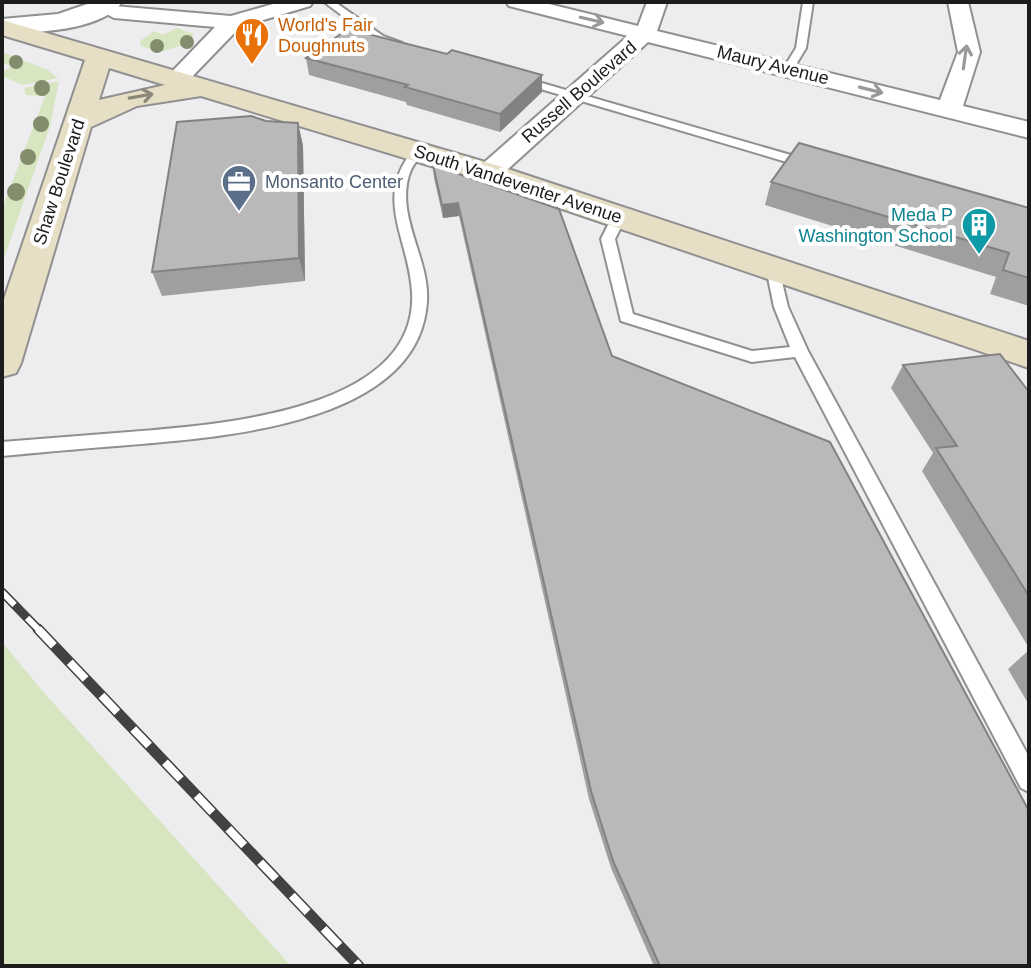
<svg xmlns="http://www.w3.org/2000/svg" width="1031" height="968" viewBox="0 0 1031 968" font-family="Arial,sans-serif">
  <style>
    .green { fill: #d7e6c0 }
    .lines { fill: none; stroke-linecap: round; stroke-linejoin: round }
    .service-casing { stroke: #909091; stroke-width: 4 }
    .minor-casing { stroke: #909091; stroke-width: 4 }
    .tertiary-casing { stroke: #909091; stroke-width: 4 }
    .secondary-casing { stroke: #909091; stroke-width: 4 }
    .service { fill: #fff; fill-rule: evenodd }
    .minor { fill: #fff; fill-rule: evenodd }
    .tertiary { fill: #fff; fill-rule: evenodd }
    .secondary { fill: #e6dec5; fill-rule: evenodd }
    .rail-far1-casing { stroke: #424243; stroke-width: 9 }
    .rail-casing { stroke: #424243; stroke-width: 11 }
    .rail-far1 { stroke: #fff; stroke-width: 6; stroke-dasharray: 18; stroke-linecap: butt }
    .rail { stroke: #fff; stroke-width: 8; stroke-dasharray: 23; stroke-linecap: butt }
    .tree { fill: #838c6c }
    .wall { fill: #9f9fa0 }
    .shaded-wall { fill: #828282 }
    .building { fill: #b9b9ba; stroke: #828282; stroke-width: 2 }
    .oneway { stroke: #999 }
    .oneway2 { stroke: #8b8779 }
    .labels { text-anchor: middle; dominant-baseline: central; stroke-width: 8; stroke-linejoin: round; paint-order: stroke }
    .far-food-label { font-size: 18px; fill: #c56008; stroke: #fff; text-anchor: start }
    .far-street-label { font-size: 18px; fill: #1c1c1d; stroke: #fff }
    .far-service-label { font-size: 18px; fill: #4e5e75; stroke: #fff; text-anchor: start }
    .far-culture-label { font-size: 18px; fill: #0d838f; stroke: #fff; text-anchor: end }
  </style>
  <rect width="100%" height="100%" fill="#ededef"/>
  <!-- green -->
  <g class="green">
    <path d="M177,28l17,6 -4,9 -30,9 -19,-6 -1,-5 14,-10 9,4z"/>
    <path d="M2,52l46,18 10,8 -35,7 -21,-9v-4l10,-6 -10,-3z"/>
    <path d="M59,81l-9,45 -48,138v-55l43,-113 -19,-1 -2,-7z"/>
    <path d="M2,642l44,53 245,271h-289z"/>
  </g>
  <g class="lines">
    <defs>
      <g id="service">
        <path d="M324,2h11l48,34 19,7 -5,3 -22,-6z"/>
        <path d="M803,2h10l-7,46 -14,23 -4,1 -5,-3 13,-21z"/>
        <path d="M521,77l294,85 2,3 -10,3 -290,-86 -2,-2z"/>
        <path d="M415,148l10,3c-5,6 -11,12 -14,19 -18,43 19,88 16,131 -7,124 -207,136 -298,144 -42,3 -85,7 -127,11v-14c42,-3 85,-7 127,-10 83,-7 290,-19 283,-140 -3,-54 -40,-95 3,-144z"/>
        <path d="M619,213l7,4 -11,22 18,75 119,37 38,-4 -16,-40 -8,-39 7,-4 5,1 10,42 20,44 221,406v35l-8,-4 -226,-431 -43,5 -131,-41 -20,-82 11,-22z"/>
      </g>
      <g id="minor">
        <path d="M280,2h33l-3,4 -70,21 -55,57h-16l-4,-5 50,-52 -101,-9 -11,-6 11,-6 117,10z"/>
        <path d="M506,2h35l97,24 9,-24h20l-10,29 283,69 18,-48 -10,-50h20l12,50 -17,54 66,16v16l-381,-96 -151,137h-18l-4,-6 4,-6 149,-131 -119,-30z"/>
      </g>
      <path id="tertiary" d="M93,2h29c-20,29 -88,31 -120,31v-14l56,-5z"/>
      <path id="secondary" d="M2,20l497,146 530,175v27l-552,-188 -276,-84 -64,10 -46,21 -70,236 -5,10 -14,4v-72l83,-245 -83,-25zM109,68l56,17 -66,15z"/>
    </defs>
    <!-- service casing -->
    <use href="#service" class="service-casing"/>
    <!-- minor casing -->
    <use href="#minor" class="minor-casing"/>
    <!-- tertiary casing -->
    <use href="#tertiary" class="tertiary-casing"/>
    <!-- secondary casing -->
    <use href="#secondary" class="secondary-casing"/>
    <!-- service -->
    <use href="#service" class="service"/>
    <!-- minor -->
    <use href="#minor" class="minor"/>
    <!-- tertiary -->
    <use href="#tertiary" class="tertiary"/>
    <!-- secondary -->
    <use href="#secondary" class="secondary"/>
    <defs>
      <path id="rail-far1" d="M2,592l38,39"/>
      <path id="rail" d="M38,629l321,337"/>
    </defs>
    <!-- rail-far1 casing -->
    <use href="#rail-far1" class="rail-far1-casing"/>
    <!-- rail casing -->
    <use href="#rail" class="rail-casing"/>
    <!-- rail-far1 -->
    <use href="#rail-far1" class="rail-far1"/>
    <!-- rail -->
    <use href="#rail" class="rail"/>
  </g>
  <!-- trees -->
  <g class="tree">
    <circle cx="187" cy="42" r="7"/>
    <circle cx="157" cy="46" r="7"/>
    <circle cx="16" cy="62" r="7"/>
    <circle cx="42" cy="88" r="8"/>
    <circle cx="41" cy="124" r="8"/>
    <circle cx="28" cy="157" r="8"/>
    <circle cx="16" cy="192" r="9"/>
  </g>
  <!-- wall -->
  <g class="wall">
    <path d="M447,54l95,21v17l-42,40 -93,-27 -1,-3 -97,-27 -3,-17z"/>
    <path d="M266,121l32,2 5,23 2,135 -143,15 -10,-24z"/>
    <path d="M433,165l179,191 417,610h-375l-43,-98 -22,-69 -130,-583 -16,2 -9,-40z"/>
    <path d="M771,182l258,26v98l-39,-12 6,-17 -231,-72z"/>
    <path d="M903,365l126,27v256l-107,-177 11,-18 -42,-65z"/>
    <path d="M1029,650v55l-21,-36z"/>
  </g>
  <!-- shaded-wall -->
  <g class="shaded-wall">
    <path d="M542,75v17l-42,40v-18z"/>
    <path d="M298,123l5,23 2,135 -6,-23z"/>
    <path d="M458,203l1,13 -16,2 -1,-13z"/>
  </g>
  <!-- building -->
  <g class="building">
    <path d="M348,29l99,25 5,-4 90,25 -42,39 -95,-27 3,-2 -102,-27z"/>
    <path d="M251,116l15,5 32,2 1,135 -147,14 25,-150z"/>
    <path d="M799,143l230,65v70l-26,-8 6,-17 -238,-71z"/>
    <path d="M433,165l126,44 53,147 218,86 199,369v155h-369l-47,-105 -22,-70 -133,-588 -16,2z"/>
    <path d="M1000,354l29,38v204l-93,-148 21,-2 -54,-81z"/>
  </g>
  <!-- one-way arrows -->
  <defs><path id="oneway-shaft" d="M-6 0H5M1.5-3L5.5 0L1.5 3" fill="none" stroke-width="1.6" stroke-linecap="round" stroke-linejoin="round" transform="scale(2)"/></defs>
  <g class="oneway">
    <use href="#oneway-shaft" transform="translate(592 20) rotate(13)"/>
    <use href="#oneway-shaft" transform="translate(965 57) rotate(-82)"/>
    <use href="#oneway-shaft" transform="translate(871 90) rotate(14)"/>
  </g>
  <use class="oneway2" href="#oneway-shaft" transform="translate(141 96) rotate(-10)"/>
  <!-- icons -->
  <defs>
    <symbol id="restaurant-pin" viewBox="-11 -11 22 30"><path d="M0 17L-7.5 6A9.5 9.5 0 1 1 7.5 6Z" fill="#e8710a" stroke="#fff"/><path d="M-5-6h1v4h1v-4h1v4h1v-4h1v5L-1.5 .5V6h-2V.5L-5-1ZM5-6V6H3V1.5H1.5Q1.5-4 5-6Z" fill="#fff"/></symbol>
    <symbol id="office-pin" viewBox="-11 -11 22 30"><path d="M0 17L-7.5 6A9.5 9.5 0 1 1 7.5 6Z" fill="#5c6f8a" stroke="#fff"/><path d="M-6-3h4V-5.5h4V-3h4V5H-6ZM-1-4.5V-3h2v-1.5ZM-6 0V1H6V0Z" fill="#fff"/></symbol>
    <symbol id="building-pin" viewBox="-11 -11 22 30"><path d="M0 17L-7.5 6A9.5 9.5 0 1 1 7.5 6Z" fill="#0f9aa8" stroke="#fff"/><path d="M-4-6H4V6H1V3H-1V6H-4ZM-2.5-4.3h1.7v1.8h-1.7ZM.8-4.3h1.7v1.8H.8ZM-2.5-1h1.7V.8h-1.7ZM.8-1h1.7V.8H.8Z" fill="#fff"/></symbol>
  </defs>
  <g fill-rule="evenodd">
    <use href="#restaurant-pin" x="232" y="15" width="40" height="54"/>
    <use href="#office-pin" x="219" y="162" width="40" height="54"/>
    <use href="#building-pin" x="959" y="205" width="40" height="54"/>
  </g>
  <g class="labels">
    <!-- far-food labels -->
    <g class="far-food-label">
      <text x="278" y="25">World's Fair<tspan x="278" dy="21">Doughnuts</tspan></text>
    </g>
    <!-- far-street labels -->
    <g class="far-street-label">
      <text transform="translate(773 65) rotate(14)">Maury Avenue</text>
      <text transform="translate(579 92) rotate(-41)">Russell Boulevard</text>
      <text transform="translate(59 182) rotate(-72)">Shaw Boulevard</text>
      <text transform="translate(518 184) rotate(18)">South Vandeventer Avenue</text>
    </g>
    <!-- far-service labels -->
    <g class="far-service-label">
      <text x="265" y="182">Monsanto Center</text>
    </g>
    <!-- far-culture labels -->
    <g class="far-culture-label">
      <text x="953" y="215">Meda P<tspan x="953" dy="21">Washington School</tspan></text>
    </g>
  </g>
  <!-- border -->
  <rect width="1031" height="968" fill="none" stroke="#1c1c1d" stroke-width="8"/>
</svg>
